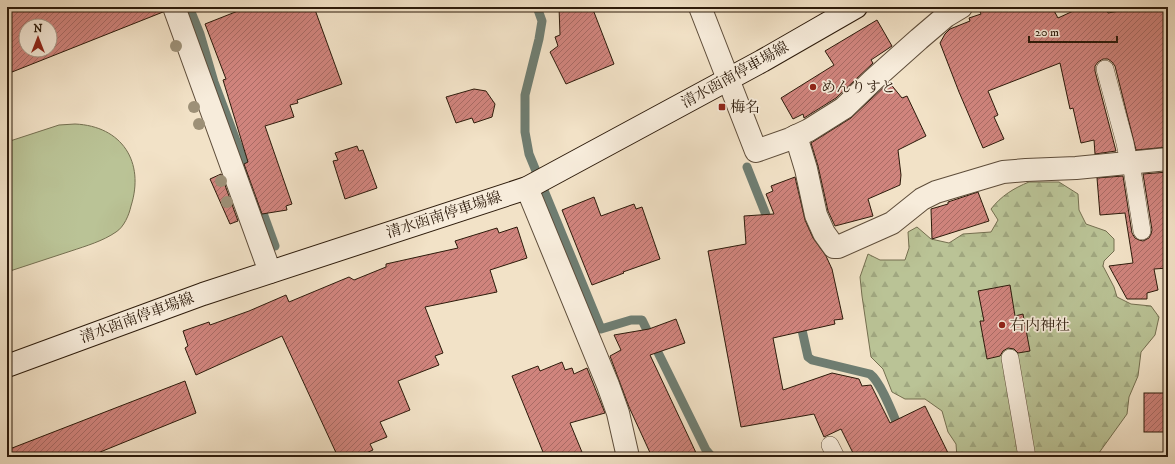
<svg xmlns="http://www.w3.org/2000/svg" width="1175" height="464" viewBox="0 0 1175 464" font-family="'IM FELL DW Pica','Noto Serif JP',serif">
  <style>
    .forest { fill: url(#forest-firs); stroke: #746f50 }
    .park { fill: #bac396; stroke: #746f50 }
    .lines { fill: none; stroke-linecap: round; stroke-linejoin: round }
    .stream { stroke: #6f7d71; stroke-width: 9 }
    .building { fill: url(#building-hatch); stroke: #2d1b0b; fill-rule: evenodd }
    .lane-casing { stroke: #5e4d3a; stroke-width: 18 }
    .street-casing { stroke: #5e4d3a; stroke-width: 24 }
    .secondary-casing { stroke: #2d1b0b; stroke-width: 24 }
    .lane { stroke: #f7ecdb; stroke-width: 17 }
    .street { stroke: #f7ecdb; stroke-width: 22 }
    .secondary { stroke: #f7ecdb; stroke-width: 22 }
    .tree { fill: #9d9077 }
    .poi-dot { fill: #8f2418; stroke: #f7ecdb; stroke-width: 1.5 }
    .labels { text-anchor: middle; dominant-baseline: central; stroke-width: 3.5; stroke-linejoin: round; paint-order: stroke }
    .street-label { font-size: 15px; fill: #2d1b0b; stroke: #f7ecdb }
    .poi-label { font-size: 15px; fill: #2d1b0b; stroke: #f7ecdb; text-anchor: start }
  </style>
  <defs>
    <pattern id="forest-firs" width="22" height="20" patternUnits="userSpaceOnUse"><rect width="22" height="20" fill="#bac396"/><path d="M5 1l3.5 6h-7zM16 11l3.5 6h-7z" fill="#a0a780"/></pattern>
    <pattern id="building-hatch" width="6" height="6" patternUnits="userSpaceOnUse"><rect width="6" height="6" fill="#d0847d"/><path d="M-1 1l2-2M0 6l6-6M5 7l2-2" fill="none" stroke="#a96b65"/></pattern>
  </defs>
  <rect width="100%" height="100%" fill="#f2e2c7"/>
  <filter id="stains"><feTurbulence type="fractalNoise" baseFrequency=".005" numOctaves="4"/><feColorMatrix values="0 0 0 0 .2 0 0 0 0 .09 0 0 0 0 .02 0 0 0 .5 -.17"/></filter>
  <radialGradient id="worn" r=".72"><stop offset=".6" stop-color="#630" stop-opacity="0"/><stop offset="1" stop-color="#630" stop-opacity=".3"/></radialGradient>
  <!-- forest -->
  <path class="forest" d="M1029,182h30l19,12 1,16 7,14 20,7 8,8v12l-10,10 -1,5 11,21 3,10 14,7 20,2 8,11 -4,18 -14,17 -3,24 -9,21 -2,17 -31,43h-139l-1,-13 -8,-12 -6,-21 -17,-12h-20l-13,-7 -9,-23 -12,-12 -9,-61 -2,-19 8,-23 12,6h25l4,-12 -1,-16 9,-5 14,12 18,4 14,-9 28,-2 7,-12 -7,-11c10,-13 23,-21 38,-27z"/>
  <!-- park -->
  <path class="park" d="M75,124c47,2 70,38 56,82 -2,9 -7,21 -15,26 -13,9 -30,14 -45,19 -21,7 -43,14 -64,21v-130l52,-17z"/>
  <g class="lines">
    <!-- stream -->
    <g class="stream">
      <path d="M189,7l11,27 14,48 35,93"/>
      <path d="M537,7l5,14 -3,18 -14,56v37l4,22 72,175 30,-9h11l64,130 6,7"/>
      <path d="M747,167l23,58"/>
      <path d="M259,202l16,44"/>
      <path d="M800,321l8,36 4,3 58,14c11,8 24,43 30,57"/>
    </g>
  </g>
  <!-- building -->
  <g class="building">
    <path d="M7,7h155l1,5 -156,62zM26,26h24v24h-24z"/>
    <path d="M248,7h66l28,77 -45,16 1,3 -8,2 4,12 -29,9 27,78 -6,2 1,4 -25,4 -18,-50 4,-2 -25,-82 3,-1 -21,-55z"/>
    <path d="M559,7h33l22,57 -48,20 -16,-32 8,-6 -3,-9 5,-2z"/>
    <path d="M978,7h74l6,11 24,-11h23l3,6 33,-6h27v140l-32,3 -21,-84 -3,-4 -4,-3h-5l-5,3 -3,4v5l21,80 -21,3 -1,-14 -13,3 -8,-35 -3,1 -10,-46 -72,28 10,24 -4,2 10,22 -21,9 -24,-56 -19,-49 5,-9 5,-5 20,-8 -1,-3 12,-4z"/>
    <path d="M877,20l15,26 -21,14 2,3 -37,35 -32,20 -1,-4 -10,5 -12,-21 53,-33 -9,-14z"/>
    <path d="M889,82l13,16 5,-2 19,40 -28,14 3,25 -1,10 -32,14 5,17 -38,10 -7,-15 -10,-45 -7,-23 40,-25z"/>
    <path d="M474,89l12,2 9,13 -3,13 -18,6 -2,-5 -16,5 -10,-26z"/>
    <path d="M357,146l2,5 4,-1 14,38 -32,11 -12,-38 5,-1 -3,-7z"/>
    <path d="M1168,172v96l-14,1 4,21 -11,3v6h-20l-18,-33 24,-3 -8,-50 -25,2 -3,-37 26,-2 9,57 3,5 4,2 4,1 6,-3 2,-4 1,-4 -9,-56z"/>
    <path d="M221,174l17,47 -8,3 -20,-45z"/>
    <path d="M795,177l10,43 8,18 13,18 6,13 11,50 -9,1 1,4 -62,14 10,52 49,-17 27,6 3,7 9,-1 19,38 35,-17 25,51h-95l-14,-28 -17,8 -10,-23 -73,13 -33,-176 38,-7 -2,-28 30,-2 -8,-20 7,-3 -2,-5z"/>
    <path d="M978,192l11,29 -57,18 -1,-30 17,-5v-2z"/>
    <path d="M594,197l7,19 33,-12 2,5 6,-2 18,52 -37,13 1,1 -32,12 -30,-75z"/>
    <path d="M517,227l10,31 -37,12 7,22 -72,15 18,46 -8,3 4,9 -41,16 12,29 -30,12 7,15 -17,7 3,6 -16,7h-19l-56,-121 -86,39 -11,-27 3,-2 -5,-15 26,-9 1,3 39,-14 37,-16 3,7 60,-25 5,3 32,-13v-3l72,-16 -3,-7 42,-13 2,5z"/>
    <path d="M1010,285l5,31 8,-2 7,37 -12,2 -4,-4 -6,-1 -5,3 -3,5 -13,3 -7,-38h4l-6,-30z"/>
    <path d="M676,319l9,24 -35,12 48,102h-46l-23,-50 -19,-51 11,-6 -7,-15 35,-6z"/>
    <path d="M562,362l3,8 7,-2 2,6 13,-6 18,45 -35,10 14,34h-39l-33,-81 26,-10 2,5z"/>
    <path d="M185,381l11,32 -108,44h-81v-7z"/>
    <rect x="1144" y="393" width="24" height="39"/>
  </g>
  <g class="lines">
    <defs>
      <g id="lane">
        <path d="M1105,69l20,74 4,20"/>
        <path d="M1131,163l11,68"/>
        <path d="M1010,358l17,99"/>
        <path d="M830,445l6,12"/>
      </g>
      <g id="street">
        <path d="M174,7l96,265"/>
        <path d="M700,7l56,144 34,-12 19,-9 35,-22 29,-28 46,-41 27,-23 15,-9"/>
        <path d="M796,136l10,33 10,46 8,18 10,14h4l54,-24 30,-24 14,-7 67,-20 23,-2 50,-2 92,-9"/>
        <path d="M527,188l81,197 10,28 10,44"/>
      </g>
      <path id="secondary" d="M7,366l196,-72 324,-106 235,-127 94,-54"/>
    </defs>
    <!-- lane casing -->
    <use href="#lane" class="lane-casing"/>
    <!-- street casing -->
    <use href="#street" class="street-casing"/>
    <!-- secondary casing -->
    <use href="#secondary" class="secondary-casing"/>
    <!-- lane -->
    <use href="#lane" class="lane"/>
    <!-- street -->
    <use href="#street" class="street"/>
    <!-- secondary -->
    <use href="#secondary" class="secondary"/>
  </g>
  <!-- trees -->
  <g class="tree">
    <circle cx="176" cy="46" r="6"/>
    <circle cx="194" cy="107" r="6"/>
    <circle cx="199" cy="124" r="6"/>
    <circle cx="221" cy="181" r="6"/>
    <circle cx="227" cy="202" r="6"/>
  </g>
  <!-- markers -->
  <g class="poi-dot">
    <circle cx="813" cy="87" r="4"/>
    <rect x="718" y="103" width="8" height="8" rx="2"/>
    <circle cx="1002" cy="325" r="4"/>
  </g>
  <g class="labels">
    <!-- street labels -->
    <g class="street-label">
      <text transform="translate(735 75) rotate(-29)">清水函南停車場線</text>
      <text transform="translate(444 215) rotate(-18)">清水函南停車場線</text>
      <text transform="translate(137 318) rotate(-20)">清水函南停車場線</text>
    </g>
    <!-- poi labels -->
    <g class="poi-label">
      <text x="821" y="87">めんりすと</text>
      <text x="730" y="107">梅名</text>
      <text x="1010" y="325">右内神社</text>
    </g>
  </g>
  <!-- margin -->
  <rect width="1175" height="464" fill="none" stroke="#f2e2c7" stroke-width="24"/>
  <rect x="8" y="8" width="1159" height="448" fill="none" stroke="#2d1b0b" stroke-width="2"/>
  <rect x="12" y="12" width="1151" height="440" fill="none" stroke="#2d1b0b"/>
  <!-- north arrow -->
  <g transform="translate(38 38)"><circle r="19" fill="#f7ecdb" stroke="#a69888"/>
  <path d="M0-3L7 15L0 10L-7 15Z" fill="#8f2418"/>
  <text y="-6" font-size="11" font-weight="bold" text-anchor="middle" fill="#2d1b0b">N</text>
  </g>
  <!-- scale -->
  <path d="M1029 36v6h88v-6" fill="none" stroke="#2d1b0b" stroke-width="2"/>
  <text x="1035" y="36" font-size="12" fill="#2d1b0b" stroke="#f7ecdb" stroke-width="3" paint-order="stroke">20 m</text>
  <rect width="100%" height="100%" filter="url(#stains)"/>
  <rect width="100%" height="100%" fill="url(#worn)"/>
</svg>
